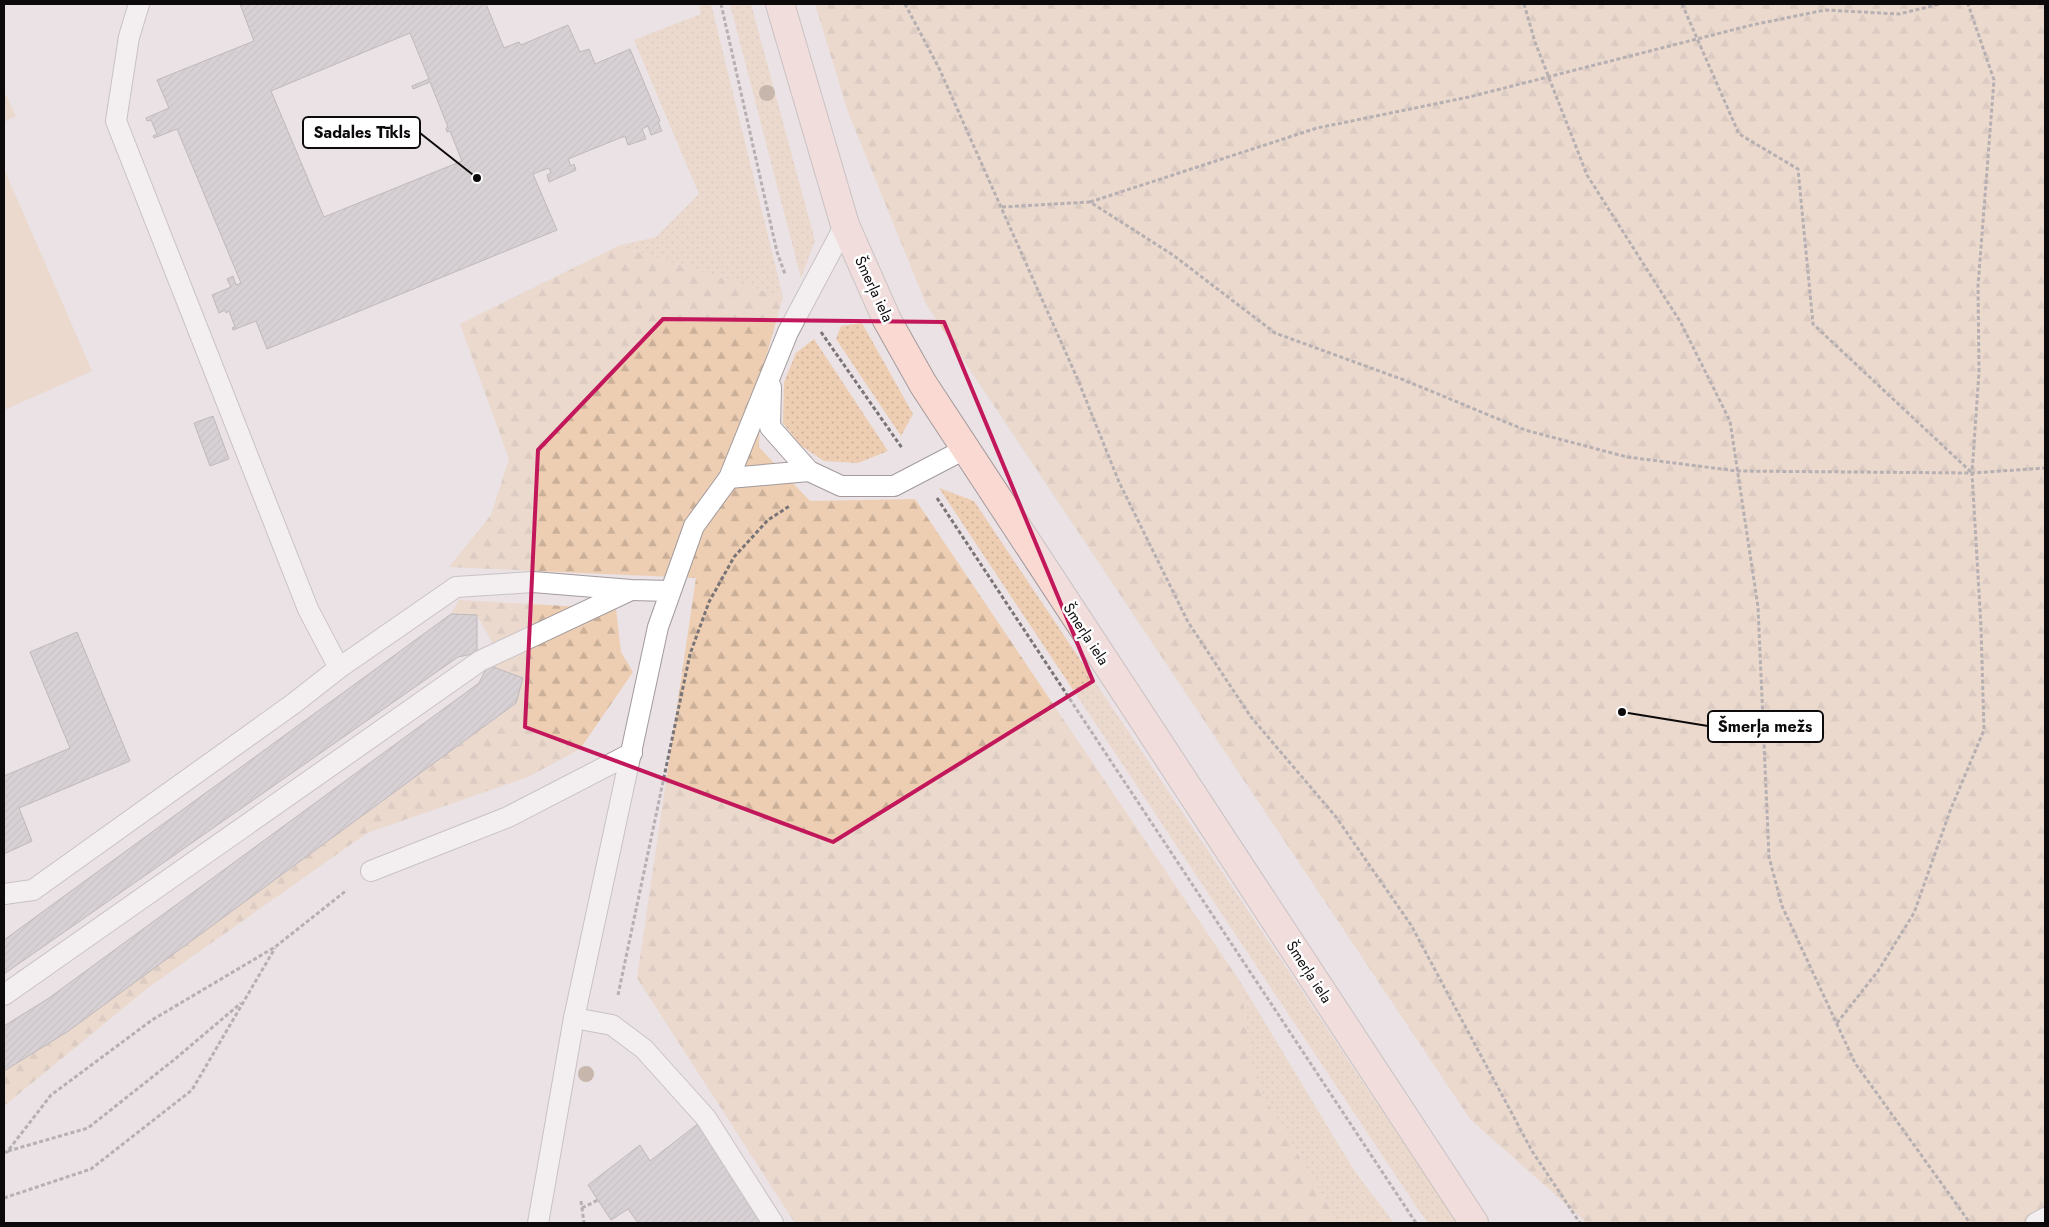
<svg xmlns="http://www.w3.org/2000/svg" width="2049" height="1227" viewBox="0 0 2049 1227" font-family="Jost,sans-serif">
  <style>
    .grass { fill: url(#grass-dots) }
    .forest { fill: url(#forest-firs) }
    .pitch { fill: #eeceb3 }
    .building { fill: url(#building-hatch); stroke: #8b868b; fill-rule: evenodd }
    .lines { fill: none; stroke-linecap: round; stroke-linejoin: round }
    .lane-casing { stroke: #a29a9c; stroke-width: 22 }
    .secondary-casing { stroke: #a29a9c; stroke-width: 30 }
    .path { stroke: #797476; stroke-width: 3; stroke-dasharray: 4 2.5; stroke-linecap: butt }
    .lane { stroke: #fff; stroke-width: 20 }
    .secondary { stroke: #fbd9d3; stroke-width: 28 }
    .tree { fill: #9c8167 }
    .marked { fill: none; stroke: #c2185b; stroke-width: 4; stroke-linejoin: round }
    .labels { text-anchor: middle; dominant-baseline: central; stroke-width: 5; stroke-linejoin: round; paint-order: stroke }
    .street-label { font-size: 15px; fill: #0d0a0b; stroke: #fff }
    .leader { fill: none; stroke: #0d0a0b; stroke-width: 2 }
    .callout-dot { fill: #0d0a0b; stroke: #fff; stroke-width: 2 }
    .callout { fill: #fff; stroke: #0d0a0b; stroke-width: 2 }
    .callout-label { font-size: 16px; text-anchor: middle; font-weight: bold; fill: #0d0a0b }
  </style>
  <defs>
    <pattern id="grass-dots" width="8" height="8" patternUnits="userSpaceOnUse" patternTransform="scale(1.25)"><rect width="8" height="8" fill="#eeceb3"/><path d="M2 2h.1M6 6h.1" fill="none" stroke="#cbb099" stroke-width="1.8" stroke-linecap="round"/></pattern>
    <pattern id="forest-firs" width="22" height="20" patternUnits="userSpaceOnUse" patternTransform="scale(1.25)"><rect width="22" height="20" fill="#eeceb3"/><path d="M5 1l3.5 6h-7zM16 11l3.5 6h-7z" fill="#cbb099"/></pattern>
    <pattern id="building-hatch" width="6" height="6" patternUnits="userSpaceOnUse" patternTransform="scale(1.25)"><rect width="6" height="6" fill="#c1bbc1"/><path d="M-1 1l2-2M0 6l6-6M5 7l2-2" fill="none" stroke="#a59fa4"/></pattern>
  </defs>
  <rect width="100%" height="100%" fill="#eae2e4"/>
  <!-- grass -->
  <g class="grass">
    <path d="M699,4h12l72,293 -165,-51 38,-9 43,-43 -65,-154 67,-26z"/>
    <path d="M730,4h21l64,237 -14,37z"/>
    <path d="M862,323l51,91 -12,22 -65,-97 5,-13z"/>
    <path d="M814,339l74,112 -30,12 -34,-2 -24,-16 -17,-22 1,-41 12,-29z"/>
    <path d="M939,488l35,13 483,722h-29l-8,-11z"/>
    <path d="M1241,983l114,189 39,51h-56l-84,-144z"/>
  </g>
  <!-- forest -->
  <g class="forest">
    <path d="M815,4h1230v1219h-458l-117,-104 -544,-815 -78,-192z"/>
    <path d="M618,246l165,51 -22,78 -2,72 51,54 105,-2 326,484 13,96 84,144h-543l-158,-245 59,-400 -247,-11 42,-52 18,-56 -49,-135z"/>
    <path d="M459,600l157,9 5,43 12,20 -53,77 -52,28 -161,56 -218,154 -145,119v-35l63,-39 449,-329 7,-25 -35,-13 10,-12 -21,-38 -26,-1z"/>
  </g>
  <!-- pitch -->
  <g class="pitch">
    <path d="M4,91l12,25 -12,6z"/>
    <path d="M4,169l88,202 -88,39z"/>
  </g>
  <!-- building -->
  <g class="building">
    <path d="M240,4h246l18,44 15,-6 2,3 47,-20 12,27 9,-3 6,15 35,-15 30,72 -2,1 4,9 -11,4 -3,-9 -6,3 4,10 -18,6 -3,-9 -57,23 3,7 3,-2 2,6 -27,12 -2,-7 4,-2 -2,-5 -16,6 24,56 -290,119 -11,-28 -23,9 -1,-2 3,-1 -6,-16 -3,2 -1,-3 -6,3 -7,-18 19,-8 -4,-8 6,-3 3,9 5,-2 -64,-154 -23,9 -1,-2 4,-2 -6,-14 -4,1 -1,-3 23,-10 -12,-28 97,-39zM410,33l19,46 -17,7 1,3 17,-7 18,45 -2,1 1,4 3,-1 12,30 -138,56 -53,-126z"/>
    <path d="M213,416l16,43 -19,7 -16,-43z"/>
    <path d="M451,614l26,1v38l-19,4 -454,317v-34z"/>
    <path d="M77,632l53,129 -111,47 13,33 -28,13v-78l66,-28 -40,-96z"/>
    <path d="M488,665l35,13 -7,25 -449,329 -63,39v-45l45,-28 430,-315z"/>
    <path d="M699,1123l63,100h-124l-10,-14 -17,11 -23,-35 52,-40 10,16z"/>
  </g>
  <g class="lines">
    <defs>
      <g id="lane">
        <path d="M139,4l-10,33 -13,84 192,488 31,59"/>
        <path d="M771,387l-1,40 39,44 32,15h53l71,-37"/>
        <path d="M729,478l80,-7"/>
        <path d="M371,871l137,-54 124,-64"/>
        <path d="M4,894l29,-4 260,-186 46,-36 117,-81 77,-5 98,8 39,1"/>
        <path d="M4,995l476,-334 149,-70"/>
        <path d="M574,1018l38,7 32,24 62,69 67,105"/>
        <path d="M538,1223l36,-205 84,-391 36,-101 35,-48 59,-146 57,-107"/>
        <path d="M2036,1223l9,-5"/>
      </g>
      <path id="secondary" d="M780,4l65,221 42,95 36,64 551,839"/>
    </defs>
    <!-- lane casing -->
    <use href="#lane" class="lane-casing"/>
    <!-- secondary casing -->
    <use href="#secondary" class="secondary-casing"/>
    <!-- path -->
    <g class="path">
      <path d="M721,4l56,248 8,22"/>
      <path d="M905,4l34,64 139,312 41,102 69,140 63,95 85,100 75,108 121,226 48,72"/>
      <path d="M1524,4l11,38 52,133 94,148 49,98 28,186 11,250 13,49 73,157 115,160"/>
      <path d="M1682,4l57,130 59,35 15,155 158,148"/>
      <path d="M1090,202l227,-74 152,-31 283,-72 73,-15 74,4 41,-10"/>
      <path d="M1002,207l88,-5 83,53 102,78 129,47 121,50 102,27 110,14 235,2 73,-5"/>
      <path d="M821,332l81,116"/>
      <path d="M937,498l479,725"/>
      <path d="M618,995l72,-341 19,-52 25,-45 34,-37 23,-15"/>
      <path d="M1837,1023l41,-52 36,-58 36,-102 34,-81 -3,-103 -9,-154 7,-101 -1,-86 16,-206 -26,-76"/>
      <path d="M8,1151l80,-23 87,-69 66,-56"/>
      <path d="M4,1152h3l44,-57 101,-75 123,-73 72,-57"/>
      <path d="M4,1198l87,-29 101,-79 83,-142"/>
      <path d="M581,1201l3,22"/>
      <path d="M582,1208l16,-8"/>
    </g>
    <!-- lane -->
    <use href="#lane" class="lane"/>
    <!-- secondary -->
    <use href="#secondary" class="secondary"/>
  </g>
  <!-- trees -->
  <g class="tree">
    <circle cx="767" cy="93" r="8"/>
    <circle cx="586" cy="1074" r="8"/>
  </g>
  <!-- marked area -->
  <path d="M0 0H2049V1227H0ZM663,319l281,3 149,359 -260,161 -308,-115 13,-277z" fill="#eae2e4" fill-opacity=".55" fill-rule="evenodd"/>
  <path class="marked" d="M663,319l281,3 149,359 -260,161 -308,-115 13,-277z"/>
  <g class="labels">
    <!-- street labels -->
    <g class="street-label">
      <text transform="translate(874 289) rotate(65)">Šmerļa iela</text>
      <text transform="translate(1086 634) rotate(57)">Šmerļa iela</text>
      <text transform="translate(1309 972) rotate(57)">Šmerļa iela</text>
    </g>
  </g>
  <!-- callouts -->
  <path class="leader" d="M477 178L420 133M1622 712L1708 726"/>
  <g class="callout-dot">
    <circle cx="477" cy="178" r="5"/>
    <circle cx="1622" cy="712" r="5"/>
  </g>
  <g class="callout">
    <rect x="303" y="117" width="117" height="31" rx="5"/>
    <rect x="1708" y="711" width="115" height="31" rx="5"/>
  </g>
  <g class="callout-label">
    <text x="362" y="138">Sadales Tīkls</text>
    <text x="1765" y="732">Šmerļa mežs</text>
  </g>
  <!-- border -->
  <rect width="2049" height="1227" fill="none" stroke="#0d0a0b" stroke-width="10"/>
</svg>
